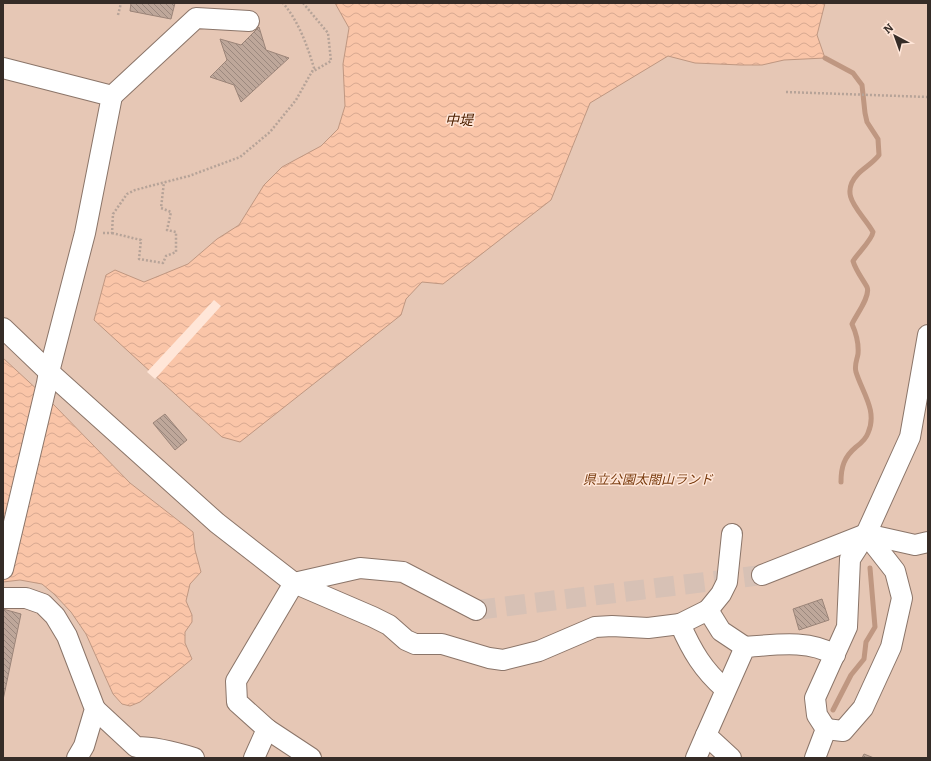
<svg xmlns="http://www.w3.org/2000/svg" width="931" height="761" viewBox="0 0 931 761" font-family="Bitter,'Noto Sans JP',serif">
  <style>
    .green { fill: #e6c7b5 }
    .water { fill: url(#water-waves); stroke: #bf9781 }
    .pier { fill: #ffe6d8 }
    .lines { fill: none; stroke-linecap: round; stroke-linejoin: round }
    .stream { stroke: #bf9781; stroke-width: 5 }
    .building { fill: url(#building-back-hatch); stroke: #9b8478 }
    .minor-tunnel { stroke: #d7c1b5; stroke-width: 20; stroke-dasharray: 20 10; stroke-linecap: butt }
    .minor-casing { stroke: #8b7569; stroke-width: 22 }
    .path { stroke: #b6a398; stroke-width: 2.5; stroke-dasharray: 2 2; stroke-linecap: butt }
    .minor { stroke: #fff; stroke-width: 20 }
    .labels { text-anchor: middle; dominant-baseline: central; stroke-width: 3; stroke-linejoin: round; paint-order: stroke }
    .park-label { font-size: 13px; font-style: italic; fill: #783a0d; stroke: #ffe6d8 }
    .water-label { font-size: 14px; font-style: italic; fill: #4e2000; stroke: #ffe6d8 }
  </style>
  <defs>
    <pattern id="water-waves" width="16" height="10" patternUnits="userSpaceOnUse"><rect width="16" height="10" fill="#fac5a8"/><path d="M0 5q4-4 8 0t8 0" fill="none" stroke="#d7a991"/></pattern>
    <pattern id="building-back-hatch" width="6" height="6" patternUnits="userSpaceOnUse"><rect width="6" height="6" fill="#bea79a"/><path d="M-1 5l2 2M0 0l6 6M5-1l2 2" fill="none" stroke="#9b887e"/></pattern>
  </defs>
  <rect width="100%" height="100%" fill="#ffe6d8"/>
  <!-- green -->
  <rect class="green" x="3" y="3" width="925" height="755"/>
  <!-- water -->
  <g class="water">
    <path d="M335,3h490l-8,32 8,23 -41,2 -22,5h-21l-46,-2 -27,-7 -78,47 -39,97 -108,84 -21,-2 -16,17 -5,16 -161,127 -18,-5 -128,-117 12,-45 9,-5 29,12 44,-18 29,-25 22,-14 25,-40 18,-18 39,-21 17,-17 7,-23 -2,-42 6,-36z"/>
    <path d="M3,358l51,47 76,78 63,49 2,18 6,22 -11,12 -4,17 6,14v7l-7,10v11l7,16 -52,43 -10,4 -8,-2 -9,-10 -27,-60 -15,-22 -17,-18 -12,-10 -22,-4 -17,2z"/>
  </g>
  <!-- pier -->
  <path class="pier" d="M214,300l7,6 -66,73 -8,-7z"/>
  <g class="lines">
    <!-- stream -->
    <g class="stream">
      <path d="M825,58l28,15 9,12 3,28 2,9 11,17 1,16c-6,8 -14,12 -21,19 -21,22 4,38 15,58 -1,8 -15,21 -20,29 3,10 9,17 14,26 4,9 -11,28 -15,37 4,9 7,19 6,30 -1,6 -4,11 -2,18 6,20 22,39 12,61 -2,6 -8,11 -12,14 -12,10 -15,20 -15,35"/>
      <path d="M833,710l18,-35 13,-16 2,-17 9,-15 -5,-59"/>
    </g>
  </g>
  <!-- building -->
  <g class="building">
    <path d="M131,3h44l-4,16 -41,-8z"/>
    <path d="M259,27l7,23 23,8 -48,44 -7,-17 -24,-8 17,-17 -7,-21 21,6z"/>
    <path d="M165,414l22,26 -12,10 -22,-27z"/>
    <path d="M822,599l7,21 -30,10 -6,-21z"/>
    <path d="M3,609l18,5 -18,86z"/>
    <path d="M864,754l10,4h-12z"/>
  </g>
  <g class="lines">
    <!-- minor-tunnel -->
    <path class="minor-tunnel" d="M476,610l286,-35"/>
    <defs>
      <g id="minor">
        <path d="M3,68l109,28 -27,137 -36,139 -2,11 -44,186"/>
        <path d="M112,96l84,-78 53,3"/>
        <path d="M3,328l46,44 168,151 77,60 79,34 16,8 17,15 9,4h27l47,14 14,2 36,-9 56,-24 17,-1 36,2 32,-4c12,27 23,46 45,65"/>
        <path d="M762,575l104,-41 49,11 13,-3"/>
        <path d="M3,598h23l17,6 12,12 12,20 28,73 -11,37 -7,12"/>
        <path d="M708,610l13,-16 6,-12 5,-48"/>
        <path d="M680,624l28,-14 13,21 24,16"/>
        <path d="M95,709l41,38c20,0 39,5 58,11"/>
        <path d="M267,729l44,29"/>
        <path d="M826,729l17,2 20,-23 28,-61 11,-49 -7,-27 -29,-37"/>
        <path d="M254,758l13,-29 -30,-27 -1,-21 58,-98 66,-15 43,4 73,38"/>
        <path d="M696,758l10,-23"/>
        <path d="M731,758l-25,-23 39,-88c29,-2 63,-8 90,8"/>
        <path d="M815,758l11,-29 -9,-14 -2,-17 32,-71 3,-68 16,-25 44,-97 18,-102"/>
      </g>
    </defs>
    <!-- minor casing -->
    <use href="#minor" class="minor-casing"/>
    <!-- path -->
    <g class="path">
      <path d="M303,3l25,30 3,28 -19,11"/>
      <path d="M118,15l3,-12"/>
      <path d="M786,92l142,5"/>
      <path d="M103,233h9l1,-19 14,-20 8,-4 54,-14 51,-19 30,-25 26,-32 18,-32c-7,-23 -15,-46 -31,-65"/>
      <path d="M112,233l29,7 -2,19 24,4 3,-7 10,-4v-20l-9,-2 4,-18 -10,-4 3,-26"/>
    </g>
    <!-- minor -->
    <use href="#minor" class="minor"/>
  </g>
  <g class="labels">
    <!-- park labels -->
    <g class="park-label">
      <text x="648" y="479">県立公園太閤山ランド</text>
    </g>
    <!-- water labels -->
    <g class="water-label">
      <text x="459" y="120">中堤</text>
    </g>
  </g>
  <!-- border -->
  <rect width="931" height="761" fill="none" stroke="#352c27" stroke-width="8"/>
  <!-- north arrow -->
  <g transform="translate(895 36) rotate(319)" stroke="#ffe6d8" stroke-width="3" paint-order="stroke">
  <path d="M0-3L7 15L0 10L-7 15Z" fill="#352c27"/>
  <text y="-6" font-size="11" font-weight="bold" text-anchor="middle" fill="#352c27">N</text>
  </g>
</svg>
